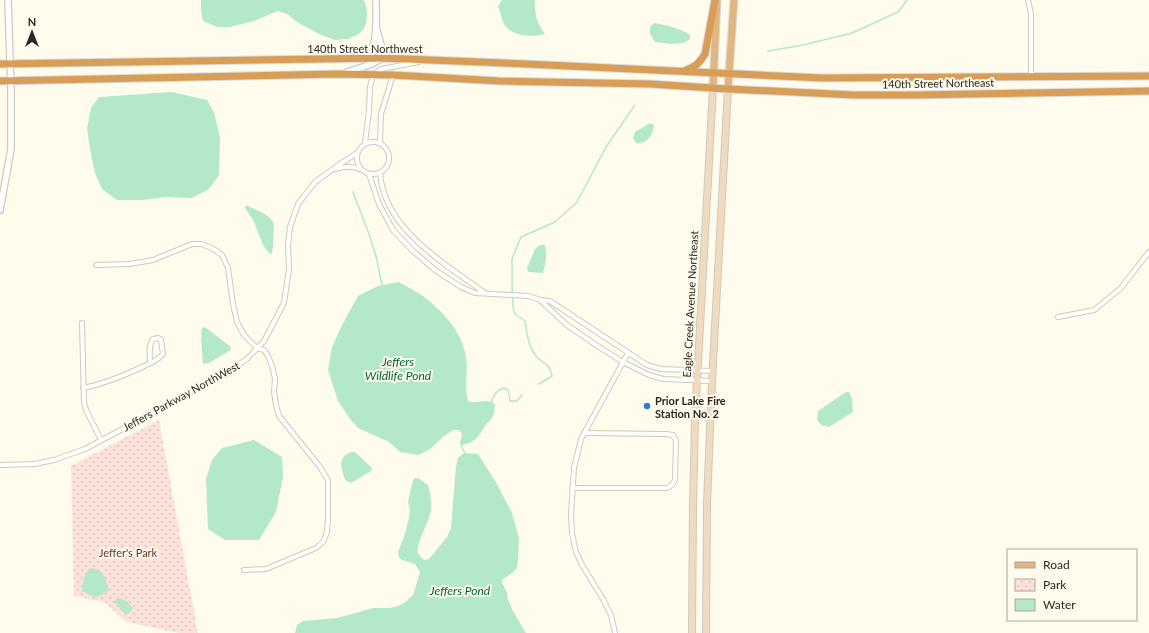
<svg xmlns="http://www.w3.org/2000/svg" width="1149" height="633" viewBox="0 0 1149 633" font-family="Lato,sans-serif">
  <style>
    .park { fill: url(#park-dots) }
    .water { fill: #b3e9c9 }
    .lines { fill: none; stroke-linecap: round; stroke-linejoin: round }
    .stream { stroke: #b3e9c9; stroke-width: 1.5 }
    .minor-casing { stroke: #cdcabc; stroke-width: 6 }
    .tertiary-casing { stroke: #cdcabc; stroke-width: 8 }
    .secondary-casing { stroke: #cdcabc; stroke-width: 8 }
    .primary-casing { stroke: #dddddc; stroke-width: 9 }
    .trunk-casing { stroke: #dddddc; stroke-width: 9 }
    .minor { stroke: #fff; stroke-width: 4 }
    .tertiary { stroke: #fff; stroke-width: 5.5 }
    .secondary { stroke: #f0dac0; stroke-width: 6 }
    .primary { stroke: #e2b682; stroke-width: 7 }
    .trunk { stroke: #d89e58; stroke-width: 7 }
    .poi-dot { fill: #2f7ece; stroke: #fffcee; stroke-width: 1.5 }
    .labels { text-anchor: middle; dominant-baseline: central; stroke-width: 4; stroke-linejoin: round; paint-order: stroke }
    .street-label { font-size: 11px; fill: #292822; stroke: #fffcee }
    .poi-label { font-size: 11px; font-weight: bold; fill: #292822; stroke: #fffcee; text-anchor: start }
    .park-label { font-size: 11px; fill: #722e1d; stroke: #fffcee }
    .water-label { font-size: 12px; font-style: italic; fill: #00613c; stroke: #fffcee }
  </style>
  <defs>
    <pattern id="park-dots" width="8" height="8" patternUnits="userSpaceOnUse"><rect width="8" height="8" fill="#fce2db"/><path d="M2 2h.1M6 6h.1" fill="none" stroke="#d8c2bc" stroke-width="1.8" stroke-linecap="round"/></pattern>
  </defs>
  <rect width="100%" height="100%" fill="#fffcee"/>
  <!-- park -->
  <path class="park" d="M159,420l39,213h-19l-52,-11 -23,-20 -30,-6 -3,-130z"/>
  <!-- water -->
  <g class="water">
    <path d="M201,0h162c3,3 3,7 4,12 0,9 -1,18 -10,23 -4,2 -5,1 -8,4l-14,1 -14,-5 -24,-13 -10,-8 -9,-3 -24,10 -24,6h-13l-14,-6 -2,-10z"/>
    <path d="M502,0h33c0,15 1,22 10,34 -13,4 -36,2 -42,-12 -2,-5 -3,-11 -5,-16z"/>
    <path d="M654,23c12,2 26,5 36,12v4l-6,4 -14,1 -15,-2 -5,-8v-7z"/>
    <path d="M172,92l35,8 7,12 6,26 -1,37 -10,14 -17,9 -26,-1 -24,3h-25l-15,-11 -7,-16 -5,-24 -3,-21 4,-20 8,-11z"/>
    <path d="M650,123l4,2c-1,11 -7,19 -18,18l-3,-5 2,-6z"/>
    <path d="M246,205c9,5 24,9 28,19l-1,24 -2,7 -7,-8 -11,-27 -8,-12z"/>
    <path d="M541,245h4c2,9 1,18 -2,28l-15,-1 -1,-4 8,-19 3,-3z"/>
    <path d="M399,282c8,5 17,9 24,14 18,14 37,33 42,56 4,16 -1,33 3,49 10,4 16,-4 27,3 -1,3 0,6 -1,9 -1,6 -6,9 -9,13 -4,6 -6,11 -12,15 -3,3 -7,2 -12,5l-1,-4 2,-8 -3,-4h-6l-10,7 -13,12 -11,6 -19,-3 -11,-10 -31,-14 -7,-8 -13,-19 -10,-31 4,-23 10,-22 16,-29 20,-10z"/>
    <path d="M205,327l22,17 3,2 1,4 -22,13 -6,1 -2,-25 1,-11z"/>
    <path d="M846,392h3l3,6 1,14 -24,15 -8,-2 -4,-5 1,-9z"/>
    <path d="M254,440l28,17 1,20 -7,35 -17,28h-34l-17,-11 -2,-50 6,-19 10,-12z"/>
    <path d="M351,452h4l17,16 -1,3 -20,12 -6,-3c-3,-11 -9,-22 6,-28z"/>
    <path d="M464,453l14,1 19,30 15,29 7,25 -1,22 -1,8 -5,5 -10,7v3l5,9 1,8 5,11 13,22h-231l2,-8 6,-4 34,-3 36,-10h17l8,-2 6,-3 9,-8 7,-23 -5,-8 -13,-4 -3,-2 -1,-6 6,-15 5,-19 1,-8 -2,-8 4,-18 2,-6h4l10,7c2,8 4,17 3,25 -1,10 -16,36 -13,43 1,3 4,5 6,7l5,-1 18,-22 4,-9 5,-62 2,-8z"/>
    <path d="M90,568c14,2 15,9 19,22 -12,9 -14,8 -27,1 1,-9 2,-17 8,-23z"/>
    <path d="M116,599c8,-1 14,4 17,10l-4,4h-5l-9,-11z"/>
  </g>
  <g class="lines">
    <!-- stream -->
    <g class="stream">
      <path d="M768,51l35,-6 49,-12 46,-21 9,-12"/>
      <path d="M353,192l16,42 7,22 6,29"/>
      <path d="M539,384l13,-8c-3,-15 -9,-11 -17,-21 -7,-10 -8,-22 -10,-34l-10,-7 -2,-6 -1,-24v-25l9,-22 34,-15 22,-20 29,-55 29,-42"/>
      <path d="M491,402c4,-8 4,-11 13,-14l4,2 2,11h7l5,-6"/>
      <path d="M462,444l-1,2 4,7"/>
    </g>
    <defs>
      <g id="minor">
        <path d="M1028,0l3,14v63"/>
        <circle cx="373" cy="158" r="16"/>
        <path d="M365,143l4,-32 1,-24 3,-12 8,-6 38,-7"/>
        <path d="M380,143l1,-29 12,-39"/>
        <path d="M335,169c8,-2 16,-4 24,0"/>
        <path d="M380,173c4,56 64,90 105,120"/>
        <path d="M369,174l10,30 14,26 19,20 23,20 26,17 14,6 53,3 13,4 9,1 97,64 14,4 51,2"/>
        <path d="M96,265l34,-1 23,-4 39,-16h9l11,4 10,7 6,13 5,36 4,18 7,13 13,13 7,2 4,6 4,10 3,12 -1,14 2,13 3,11 41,51 8,13v39l-1,13 -4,10 -7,6 -50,21 -22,1"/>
        <path d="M541,301l26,24 32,22 24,15 26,13 14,4 49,2"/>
        <path d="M1058,317l36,-7 26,-21 29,-37"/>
        <path d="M82,323l2,79 2,8 15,30"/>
        <path d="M83,388c20,-4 38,-11 57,-20 9,-4 17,-7 23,-14l-2,-14 -3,-2 -5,1c-5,7 -3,16 -3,24"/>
        <path d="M0,465l35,-1 19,-4 31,-11 77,-41 62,-34 23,-15 17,-18 20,-38 5,-34 -1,-24 2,-18 8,-23 17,-22 28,-20 14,-9"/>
        <path d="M572,488h95l5,-3 3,-5 1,-39 -3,-6 -7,-1 -82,-1"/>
        <path d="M615,633l-4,-18 -8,-16 -21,-34 -6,-13 -4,-19 -1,-19 3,-46 7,-29 47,-86"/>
      </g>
      <g id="tertiary">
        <path d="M363,58c2,-2 5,-4 7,-7 8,-8 6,-39 6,-51"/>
        <path d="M347,72l25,-8 10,-6 -1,-13 -5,-18"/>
        <path d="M0,210l11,-61v-59l-3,-90"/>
      </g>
      <g id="secondary">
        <path d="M692,633l1,-125 2,-90 18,-330"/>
        <path d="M706,633l1,-129 5,-123 16,-292"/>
      </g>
      <g id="primary">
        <path d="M713,88l4,-88"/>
        <path d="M728,89l6,-89"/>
      </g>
      <g id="trunk">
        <path d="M0,64l382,-6 144,6 296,14 327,-2"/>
        <path d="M686,70c11,-4 13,-7 19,-16l10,-54"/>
        <path d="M0,81l337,-7 56,1 106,6 151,3 78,5 126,6h61l234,-4"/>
      </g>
    </defs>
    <!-- minor casing -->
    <use href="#minor" class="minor-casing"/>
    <!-- tertiary casing -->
    <use href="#tertiary" class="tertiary-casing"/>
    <!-- secondary casing -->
    <use href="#secondary" class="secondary-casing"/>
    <!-- primary casing -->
    <use href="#primary" class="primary-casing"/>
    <!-- trunk casing -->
    <use href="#trunk" class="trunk-casing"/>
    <!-- minor -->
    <use href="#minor" class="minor"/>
    <!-- tertiary -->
    <use href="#tertiary" class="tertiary"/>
    <!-- secondary -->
    <use href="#secondary" class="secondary"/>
    <!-- primary -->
    <use href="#primary" class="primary"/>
    <!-- trunk -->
    <use href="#trunk" class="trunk"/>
  </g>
  <!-- markers -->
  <circle class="poi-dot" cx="647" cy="406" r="4"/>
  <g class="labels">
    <!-- street labels -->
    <g class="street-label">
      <text x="365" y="48">140th Street Northwest</text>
      <text transform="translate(938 83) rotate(-1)">140th Street Northeast</text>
      <text transform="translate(690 304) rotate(-87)">Eagle Creek Avenue Northeast</text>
      <text transform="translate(181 396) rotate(-29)">Jeffers Parkway NorthWest</text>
    </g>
    <!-- poi labels -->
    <g class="poi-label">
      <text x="655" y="400">Prior Lake Fire<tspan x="655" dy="13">Station No. 2</tspan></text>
    </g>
    <!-- park labels -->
    <g class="park-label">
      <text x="128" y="552">Jeffer's Park</text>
    </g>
    <!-- water labels -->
    <g class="water-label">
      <text x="398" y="361">Jeffers<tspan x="398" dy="14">Wildlife Pond</tspan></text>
      <text x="460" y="590">Jeffers Pond</text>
    </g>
  </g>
  <!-- legend -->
  <rect x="1007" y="549" width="130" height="72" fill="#fffcee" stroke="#a9a79c"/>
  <rect x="1015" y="562" width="20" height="6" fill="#e2b682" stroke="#a9a79c"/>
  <text x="1043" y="569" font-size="12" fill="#292822">Road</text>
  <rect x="1015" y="579" width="20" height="12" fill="url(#park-dots)" stroke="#a9a79c"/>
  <text x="1043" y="589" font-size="12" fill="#292822">Park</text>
  <rect x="1015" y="599" width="20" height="12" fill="#b3e9c9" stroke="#a9a79c"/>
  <text x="1043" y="609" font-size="12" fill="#292822">Water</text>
  <!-- north arrow -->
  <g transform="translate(32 32)" stroke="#fffcee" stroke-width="3" paint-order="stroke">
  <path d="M0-3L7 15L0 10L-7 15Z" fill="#292822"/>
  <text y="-6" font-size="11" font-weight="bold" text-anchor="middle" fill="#292822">N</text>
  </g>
</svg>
